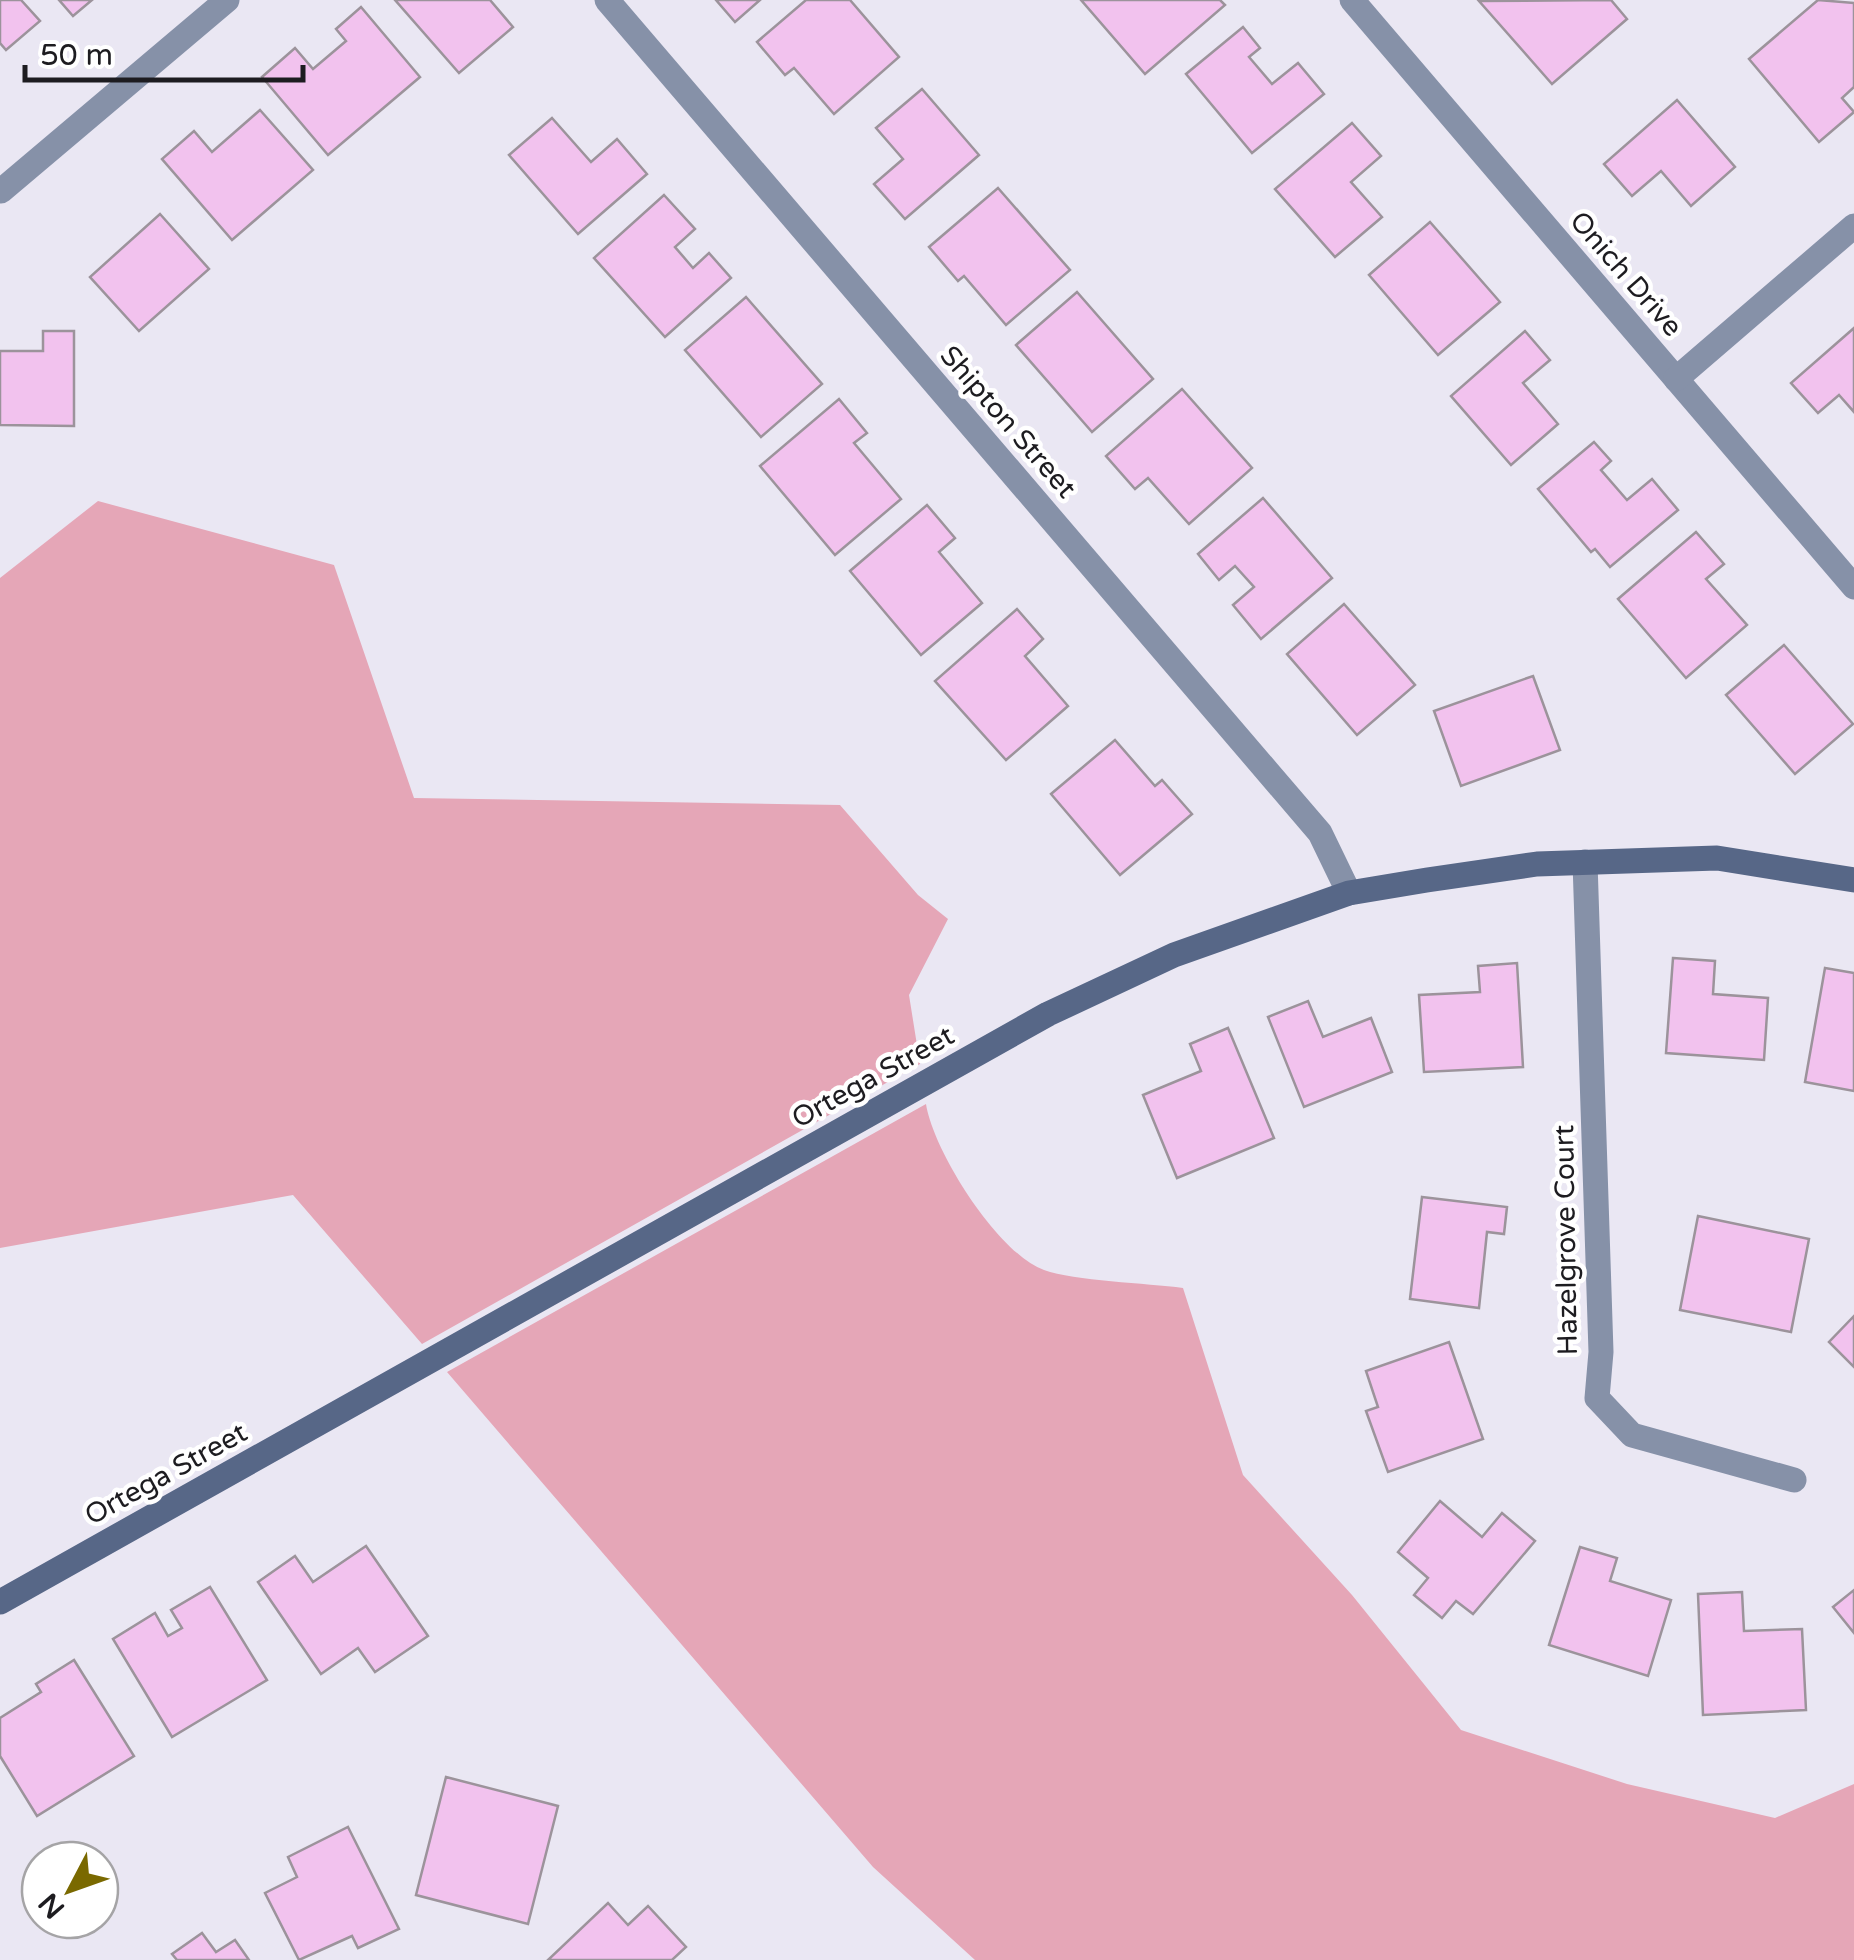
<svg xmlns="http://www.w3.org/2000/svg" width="1854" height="1960" viewBox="0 0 1854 1960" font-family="'Varela Round',sans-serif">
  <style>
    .green { fill: #e5a6b7 }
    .building { fill: #f2c2ee; stroke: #9c939b; stroke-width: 2.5 }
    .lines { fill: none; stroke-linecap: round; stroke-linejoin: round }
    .street { stroke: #8691a8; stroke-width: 25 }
    .secondary { stroke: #576787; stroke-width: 25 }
    .labels { text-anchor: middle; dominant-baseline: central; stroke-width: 9; stroke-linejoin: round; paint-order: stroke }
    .street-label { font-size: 28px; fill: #1d1c20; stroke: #fff }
  </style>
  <rect width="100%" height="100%" fill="#eae7f3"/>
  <!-- green -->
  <g class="green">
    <path d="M98,501l236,64 80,233 426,7 78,90 30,24 -39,76 11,69 -498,280 -129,-149 -293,53v-670z"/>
    <path d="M926,1104c7,46 71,149 118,166 30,11 103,13 139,18l60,187 109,120 109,135 166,54 148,34 79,-34v176h-879l-102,-93 -426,-495z"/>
  </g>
  <!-- building -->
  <g class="building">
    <path d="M0,0h21l19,21 -34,29 -6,-7z"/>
    <path d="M59,0h33l-19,16z"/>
    <path d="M395,0h95l23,27 -54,46z"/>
    <path d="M716,0h44l-25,22z"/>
    <path d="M806,0h44l49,57 -65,57 -40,-46 -9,7 -28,-33z"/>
    <path d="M1081,0h139l5,5 -80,69z"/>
    <path d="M1611,0l16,19 -75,65 -73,-83z"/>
    <path d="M1818,0l36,3v84l-12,11 12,14 -35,30 -70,-83z"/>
    <path d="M361,7l59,70 -92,78 -66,-78 33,-29 18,21 33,-28 -10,-12z"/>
    <path d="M1243,27l17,21 -11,9 23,27 26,-21 26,31 -72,59 -66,-79z"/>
    <path d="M922,89l57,66 -74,64 -31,-35 29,-25 -27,-31z"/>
    <path d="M1677,100l58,67 -44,39 -30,-35 -29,25 -28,-32z"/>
    <path d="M260,110l53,60 -81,70 -70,-81 32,-28 18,21z"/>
    <path d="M552,118l39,44 26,-23 30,35 -69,60 -69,-79z"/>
    <path d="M1352,123l29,33 -30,26 31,35 -47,40 -60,-68z"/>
    <path d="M998,188l72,82 -64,55 -42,-49 -6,5 -29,-34z"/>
    <path d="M664,195l31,34 -20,18 18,21 16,-15 22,25 -66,59 -71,-79z"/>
    <path d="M160,214l49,55 -70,62 -49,-54z"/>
    <path d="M1430,222l70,80 -62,53 -69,-80z"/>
    <path d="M1077,292l76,87 -61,53 -76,-87z"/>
    <path d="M746,297l76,87 -61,53 -76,-87z"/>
    <path d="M1854,328v84l-15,-17 -21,18 -27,-30z"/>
    <path d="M43,331h31v95l-74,-1v-74h43z"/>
    <path d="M1525,331l25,29 -27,23 35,41 -47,41 -60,-69z"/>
    <path d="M1182,389l70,79 -63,56 -41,-46 -13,11 -29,-33z"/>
    <path d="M839,399l28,34 -13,10 47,56 -66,56 -75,-89z"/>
    <path d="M1594,442l17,19 -10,9 26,30 25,-21 26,31 -68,57 -15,-18 -4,3 -53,-63z"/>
    <path d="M1263,498l69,80 -71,61 -28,-34 21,-18 -19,-21 -16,14 -21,-26z"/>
    <path d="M927,505l28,33 -16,14 43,51 -61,52 -71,-84z"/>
    <path d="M1696,532l28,32 -18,15 41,46 -61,53 -68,-79z"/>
    <path d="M1344,604l71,81 -58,50 -70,-81z"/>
    <path d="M1017,609l26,30 -18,17 43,50 -62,54 -71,-79z"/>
    <path d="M1784,645l69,79 -58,50 -69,-79z"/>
    <path d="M1533,676l27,74 -99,36 -27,-75z"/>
    <path d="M1115,740l40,46 7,-6 30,34 -72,61 -69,-81z"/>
    <path d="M1673,958l42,3 -2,33 55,4 -4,62 -98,-7z"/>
    <path d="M1517,963l6,104 -99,5 -5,-77 61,-3 -2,-26z"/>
    <path d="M1825,968l29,5v118l-49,-9z"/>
    <path d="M1308,1001l15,36 48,-19 21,54 -88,35 -36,-90z"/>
    <path d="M1228,1028l46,110 -97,40 -34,-83 58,-24 -11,-27z"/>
    <path d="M1422,1197l85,10 -3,27 -17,-2 -8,76 -69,-9z"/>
    <path d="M1698,1216l111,23 -18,93 -111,-22z"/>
    <path d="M1854,1316v51l-25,-25z"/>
    <path d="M1449,1342l34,97 -95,33 -22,-61 12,-4 -12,-36z"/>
    <path d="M1440,1501l42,36 20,-24 33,28 -62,73 -17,-13 -14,17 -28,-23 14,-17 -30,-26z"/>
    <path d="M366,1546l62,90 -53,36 -17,-24 -37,26 -63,-92 37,-26 18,26z"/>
    <path d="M1580,1547l37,11 -7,23 61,19 -23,76 -99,-31z"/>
    <path d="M210,1587l57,93 -95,57 -59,-98 42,-26 13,23 14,-8 -11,-18z"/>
    <path d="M1854,1590v43l-21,-26z"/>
    <path d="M1742,1592l2,39 58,-2 4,81 -103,5 -5,-121z"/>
    <path d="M74,1660l60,96 -97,60 -37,-60v-38l41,-26 -5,-8z"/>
    <path d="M446,1777l112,29 -30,118 -112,-29z"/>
    <path d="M348,1827l51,102 -41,19 -6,-12 -53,24 -34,-67 32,-16 -9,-20z"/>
    <path d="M608,1903l20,22 20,-19 38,41 -14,13h-124z"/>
    <path d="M202,1933l14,19 19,-12 14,20h-72l-5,-6z"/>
  </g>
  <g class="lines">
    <!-- street -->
    <g class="street">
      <path d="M607,0l713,833 29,60"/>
      <path d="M1352,0l502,587"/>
      <path d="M1,191l226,-191"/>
      <path d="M1676,379l178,-153"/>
      <path d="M1585,862l16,490 -4,46 35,37 162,45"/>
    </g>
    <!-- secondary -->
    <path class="secondary" d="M0,1602l1048,-588 126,-59 175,-62 78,-13 110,-16 180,-6 137,22"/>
  </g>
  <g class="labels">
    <!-- street labels -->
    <g class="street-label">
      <text transform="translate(1626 274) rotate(49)">Onich Drive</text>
      <text transform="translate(1008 422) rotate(49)">Shipton Street</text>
      <text transform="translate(873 1077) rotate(-29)">Ortega Street</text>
      <text transform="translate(1566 1240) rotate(-91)">Hazelgrove Court</text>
      <text transform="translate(166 1474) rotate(-29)">Ortega Street</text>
    </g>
  </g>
  <!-- north arrow -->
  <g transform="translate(70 1890) rotate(229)"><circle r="48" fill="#ffffff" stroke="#a5a4a6" stroke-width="2.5"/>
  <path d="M0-8L18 38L0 25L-18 38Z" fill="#7a6900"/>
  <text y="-15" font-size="28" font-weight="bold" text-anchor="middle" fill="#1d1c20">N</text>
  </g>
  <!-- scale -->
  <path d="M25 65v15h278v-15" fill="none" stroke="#1d1c20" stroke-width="5"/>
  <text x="40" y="65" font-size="30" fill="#1d1c20" stroke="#ffffff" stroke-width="8" paint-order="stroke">50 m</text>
</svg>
